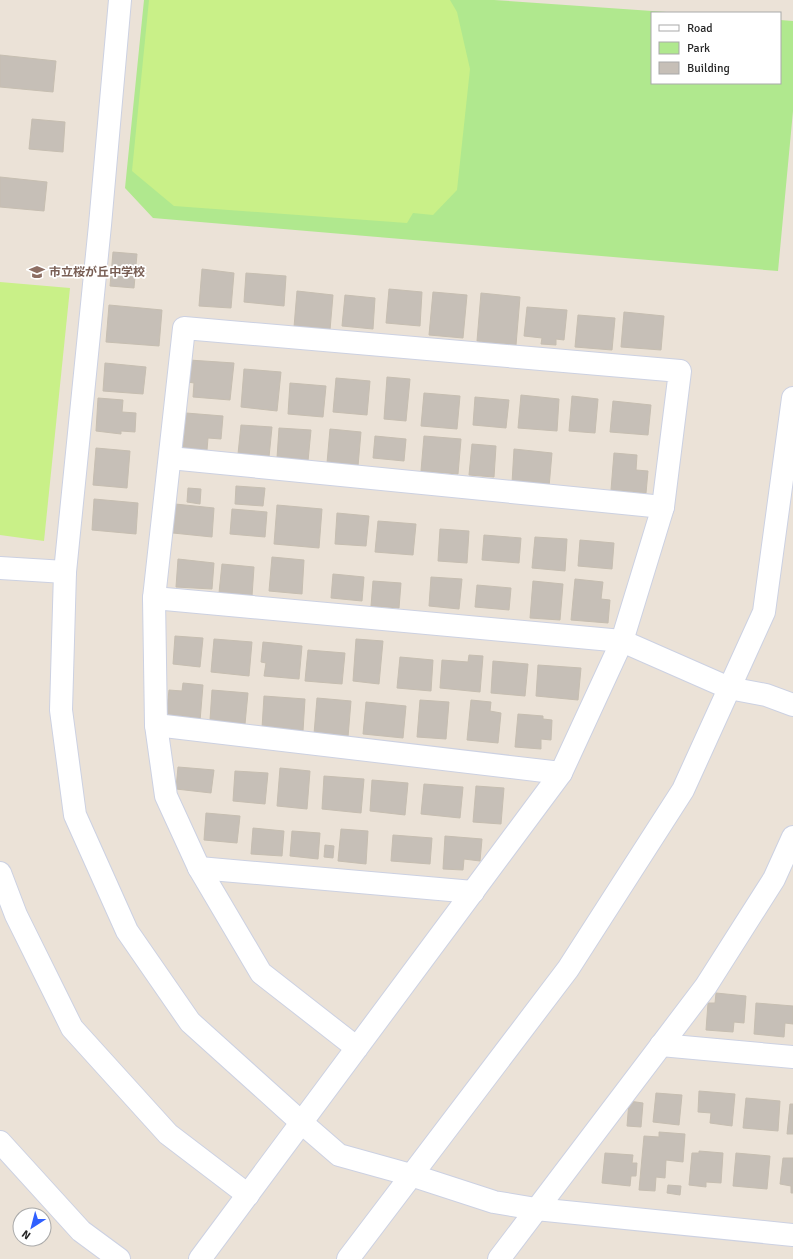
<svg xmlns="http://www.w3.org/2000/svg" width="793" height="1259" viewBox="0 0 793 1259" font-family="Signika,'Noto Sans JP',sans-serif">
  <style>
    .green { fill: #b0e88e }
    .pitch { fill: #c9f088 }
    .building { fill: #c6bfb7; stroke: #c6beb1 }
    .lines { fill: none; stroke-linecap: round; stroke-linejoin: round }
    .minor-casing { stroke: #ccd1e2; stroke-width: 24 }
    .tertiary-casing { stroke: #ccd1e2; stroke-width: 24 }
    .minor { stroke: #fff; stroke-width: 22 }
    .tertiary { stroke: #fff; stroke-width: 22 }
    .labels { text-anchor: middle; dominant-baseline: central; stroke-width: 3.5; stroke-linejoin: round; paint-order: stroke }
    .education-label { font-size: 12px; font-weight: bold; fill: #785e54; stroke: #fff; text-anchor: start }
  </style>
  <rect width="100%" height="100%" fill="#ebe2d7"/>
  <!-- green -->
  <path class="green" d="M144,0h350l187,13h-29v70h128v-63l13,1v90l-15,160 -625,-53 -28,-30z"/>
  <!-- pitch -->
  <g class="pitch">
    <path d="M149,0h301l7,12 13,57 -13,121 -24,25 -20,-2 -6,10 -233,-17 -42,-35z"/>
    <path d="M0,282l70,6 -26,253 -44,-6z"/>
  </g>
  <!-- building -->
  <g class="building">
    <path d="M0,55l56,6 -3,31 -53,-5z"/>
    <path d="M32,119l33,3 -2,30 -34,-3z"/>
    <path d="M0,177l47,5 -3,29 -44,-4z"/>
    <path d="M113,252l24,2 -3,34 -24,-2z"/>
    <path d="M202,269l32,4 -3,35 -32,-2z"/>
    <path d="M246,273l40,3 -2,30 -40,-4z"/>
    <path d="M389,289l33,3 -2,34 -34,-3z"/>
    <path d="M297,291l36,4 -3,35 -36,-3z"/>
    <path d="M433,292l34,3 -4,43 -34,-3z"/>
    <path d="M481,293l39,4 -4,48 -20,-2 -1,8 -13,-2 1,-7 -6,-1z"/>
    <path d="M345,295l30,3 -2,31 -31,-3z"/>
    <path d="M109,305l53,5 -3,36 -53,-4z"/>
    <path d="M527,307l40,3 -3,30 -8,-1v6l-15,-1 1,-6 -18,-2z"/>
    <path d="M624,312l40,4 -3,34 -40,-3z"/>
    <path d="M578,315l37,3 -3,32 -37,-3z"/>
    <path d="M189,360l45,3 -4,37 -37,-3 1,-14 -6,-1z"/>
    <path d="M105,363l41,4 -3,27 -40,-3z"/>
    <path d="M244,369l37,3 -4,39 -36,-4z"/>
    <path d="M387,377l23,2 -4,42 -22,-2z"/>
    <path d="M336,378l34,3 -3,34 -34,-3z"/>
    <path d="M290,383l36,3 -3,31 -35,-3z"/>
    <path d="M424,393l36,3 -3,33 -36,-3z"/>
    <path d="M521,395l38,4 -2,32 -39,-3z"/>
    <path d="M572,396l26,3 -3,34 -26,-2z"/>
    <path d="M475,397l34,3 -3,28 -33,-3z"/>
    <path d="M98,398l25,2 -1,12 14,1 -1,19 -14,-1v3l-25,-3z"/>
    <path d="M613,401l38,4 -3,30 -38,-3z"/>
    <path d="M186,413l37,3 -2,23 -13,-1 -1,12 -24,-2z"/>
    <path d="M241,425l31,2 -3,30 -31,-3z"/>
    <path d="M279,428l32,2 -3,31 -31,-3z"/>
    <path d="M330,429l31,3 -3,34 -31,-3z"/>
    <path d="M375,436l31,3 -2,22 -31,-3z"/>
    <path d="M424,436l37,3 -3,35 -37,-3z"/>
    <path d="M472,444l24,2 -2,31 -25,-2z"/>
    <path d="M96,448l34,3 -3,37 -34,-3z"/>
    <path d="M514,449l38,4 -3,34 -37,-4z"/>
    <path d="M614,453l23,2 -1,15 12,1 -2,22 -35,-3z"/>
    <path d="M236,486l29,2 -2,18 -28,-2z"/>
    <path d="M188,488l13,1 -1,15 -13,-2z"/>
    <path d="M94,499l44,4 -2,31 -44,-4z"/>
    <path d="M175,504l39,4 -2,29 -39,-4z"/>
    <path d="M277,505l45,4 -3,39 -45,-4z"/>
    <path d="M232,509l35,3 -2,25 -35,-3z"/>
    <path d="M337,513l32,3 -3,30 -31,-2z"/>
    <path d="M378,521l38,3 -3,31 -38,-3z"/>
    <path d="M440,529l29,2 -2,32 -29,-2z"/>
    <path d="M484,535l37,3 -2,25 -37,-3z"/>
    <path d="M535,537l32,2 -2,32 -33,-3z"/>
    <path d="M580,540l34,3 -2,26 -34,-3z"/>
    <path d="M272,557l32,3 -2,34 -33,-3z"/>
    <path d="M178,559l36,4 -2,26 -36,-2z"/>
    <path d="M222,564l32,3 -2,29 -33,-3z"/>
    <path d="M333,574l31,3 -2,24 -31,-3z"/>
    <path d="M431,577l31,2 -3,30 -30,-3z"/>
    <path d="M575,579l28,3 -2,17 9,1 -2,23 -37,-3z"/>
    <path d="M373,581l28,2 -2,25 -28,-2z"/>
    <path d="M533,581l30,3 -3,36 -30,-2z"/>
    <path d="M477,585l34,3 -2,22 -34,-3z"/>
    <path d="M175,636l28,2 -3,29 -27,-3z"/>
    <path d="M214,639l38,3 -3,34 -38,-4z"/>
    <path d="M356,639l27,2 -4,43 -26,-3z"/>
    <path d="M263,642l39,4 -3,33 -35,-3 2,-13 -5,-1z"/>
    <path d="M308,650l37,3 -3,31 -37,-3z"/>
    <path d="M469,655l14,1 -3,36 -40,-4 2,-28 26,2z"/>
    <path d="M400,657l33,3 -2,31 -34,-3z"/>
    <path d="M493,661l35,3 -3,32 -34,-3z"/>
    <path d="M538,665l43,3 -3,32 -42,-4z"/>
    <path d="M183,683l20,2 -3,36 -34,-3 3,-28 13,1z"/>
    <path d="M212,690l36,3 -3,31 -35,-4z"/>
    <path d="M264,696l41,3 -2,32 -41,-3z"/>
    <path d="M317,698l34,3 -3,36 -34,-3z"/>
    <path d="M420,700l29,2 -3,37 -29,-2z"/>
    <path d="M471,700l20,2 -1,9 11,2 -3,30 -31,-3z"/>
    <path d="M366,702l40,4 -3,32 -40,-4z"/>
    <path d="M518,714l25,2v3l9,1 -1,20 -10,-1v10l-26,-2z"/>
    <path d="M178,767l36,3 -3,23 -35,-4z"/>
    <path d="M280,768l30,3 -3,38 -30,-3z"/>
    <path d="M235,771l33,2 -3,31 -32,-3z"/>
    <path d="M324,776l40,3 -3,34 -39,-4z"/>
    <path d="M372,780l36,3 -3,32 -35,-4z"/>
    <path d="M424,784l39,3 -3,31 -39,-4z"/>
    <path d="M476,786l28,2 -3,36 -28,-2z"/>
    <path d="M206,813l34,3 -3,27 -33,-3z"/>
    <path d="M253,828l31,3 -2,25 -31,-2z"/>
    <path d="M341,829l27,2 -2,33 -28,-3z"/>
    <path d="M292,831l28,2 -2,26 -28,-3z"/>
    <path d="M393,835l39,3 -2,26 -39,-3z"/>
    <path d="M445,836l37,3 -2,22 -16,-2 -1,11 -20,-1z"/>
    <path d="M325,845l9,1 -1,12 -9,-1z"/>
    <path d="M716,993l30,3 -2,27 -10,-1 -1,10 -27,-2 2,-27h7z"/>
    <path d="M756,1003l37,3v18l-8,-1 -1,14 -30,-3z"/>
    <path d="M699,1091l36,3 -3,32 -22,-3 1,-10 -13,-1z"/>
    <path d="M656,1093l26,2 -3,30 -26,-3z"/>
    <path d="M746,1098l34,3 -2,30 -35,-3z"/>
    <path d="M629,1101l14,2 -2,24 -14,-1z"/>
    <path d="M790,1104h3v30h-6z"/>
    <path d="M659,1132l26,2 -2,28 -17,-2 -1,18 -9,-1 -1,14 -16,-1 5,-54 15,1z"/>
    <path d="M699,1151l24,2 -2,30 -15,-1v5l-17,-2 3,-32h7z"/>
    <path d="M605,1153l28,2 -1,8h5l-1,13h-5l-1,10 -28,-3z"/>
    <path d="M736,1153l34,3 -3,33 -34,-3z"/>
    <path d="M783,1158h10v35h-2v-7l-11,-2z"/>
    <path d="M668,1185l13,1 -1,9 -13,-2z"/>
  </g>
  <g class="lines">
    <defs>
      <g id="minor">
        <path d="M120,0l-20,225 -35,347 -4,138 14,105 52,116 63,91 112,101 37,32 72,20"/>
        <path d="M170,458l493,49"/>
        <path d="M0,568l65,4"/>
        <path d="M154,598l468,43 107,47 37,7 27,10"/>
        <path d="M156,725l405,48"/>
        <path d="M199,868l274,24"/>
        <path d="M0,873l16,42 56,113 96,106 80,61"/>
        <path d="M661,1045l132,12"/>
        <path d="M0,1142l81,89 38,28"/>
        <path d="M200,1259l361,-486 61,-132 41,-134 17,-136 -496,-43 -30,270 2,127 10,71 33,72 62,105 96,75"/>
        <path d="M499,1259l207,-273 68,-107 19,-42"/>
      </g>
      <g id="tertiary">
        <path d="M411,1175l83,27 42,7 257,26"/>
        <path d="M348,1259l220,-290 115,-179 81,-178 29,-214"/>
      </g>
    </defs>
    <!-- minor casing -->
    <use href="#minor" class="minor-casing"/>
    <!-- tertiary casing -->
    <use href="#tertiary" class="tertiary-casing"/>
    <!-- minor -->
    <use href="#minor" class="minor"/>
    <!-- tertiary -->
    <use href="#tertiary" class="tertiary"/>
  </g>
  <!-- icons -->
  <defs>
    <symbol id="school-bare" viewBox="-9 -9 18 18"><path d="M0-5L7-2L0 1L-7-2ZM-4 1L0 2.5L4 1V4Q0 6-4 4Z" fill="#8d6e63" stroke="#fff" stroke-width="2.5" paint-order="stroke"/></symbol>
  </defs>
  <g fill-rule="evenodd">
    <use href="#school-bare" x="26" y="261" width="22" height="22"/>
  </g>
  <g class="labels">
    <!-- education labels -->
    <g class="education-label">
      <text x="49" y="272">市立桜が丘中学校</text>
    </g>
  </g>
  <!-- legend -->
  <rect x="651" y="12" width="130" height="72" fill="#ffffff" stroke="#a9a9a9"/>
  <rect x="659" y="25" width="20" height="6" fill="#ffffff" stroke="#a9a9a9"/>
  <text x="687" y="32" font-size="12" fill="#272727">Road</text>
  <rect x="659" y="42" width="20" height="12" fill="#b0e88e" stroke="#a9a9a9"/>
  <text x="687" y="52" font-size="12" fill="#272727">Park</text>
  <rect x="659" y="62" width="20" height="12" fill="#c6bfb7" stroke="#a9a9a9"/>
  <text x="687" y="72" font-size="12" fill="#272727">Building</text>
  <!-- north arrow -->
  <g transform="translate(32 1227) rotate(216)"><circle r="19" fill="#ffffff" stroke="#a9a9a9"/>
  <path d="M0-3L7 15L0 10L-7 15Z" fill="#3060ff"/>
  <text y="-6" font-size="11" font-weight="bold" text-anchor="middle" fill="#272727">N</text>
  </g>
</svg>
